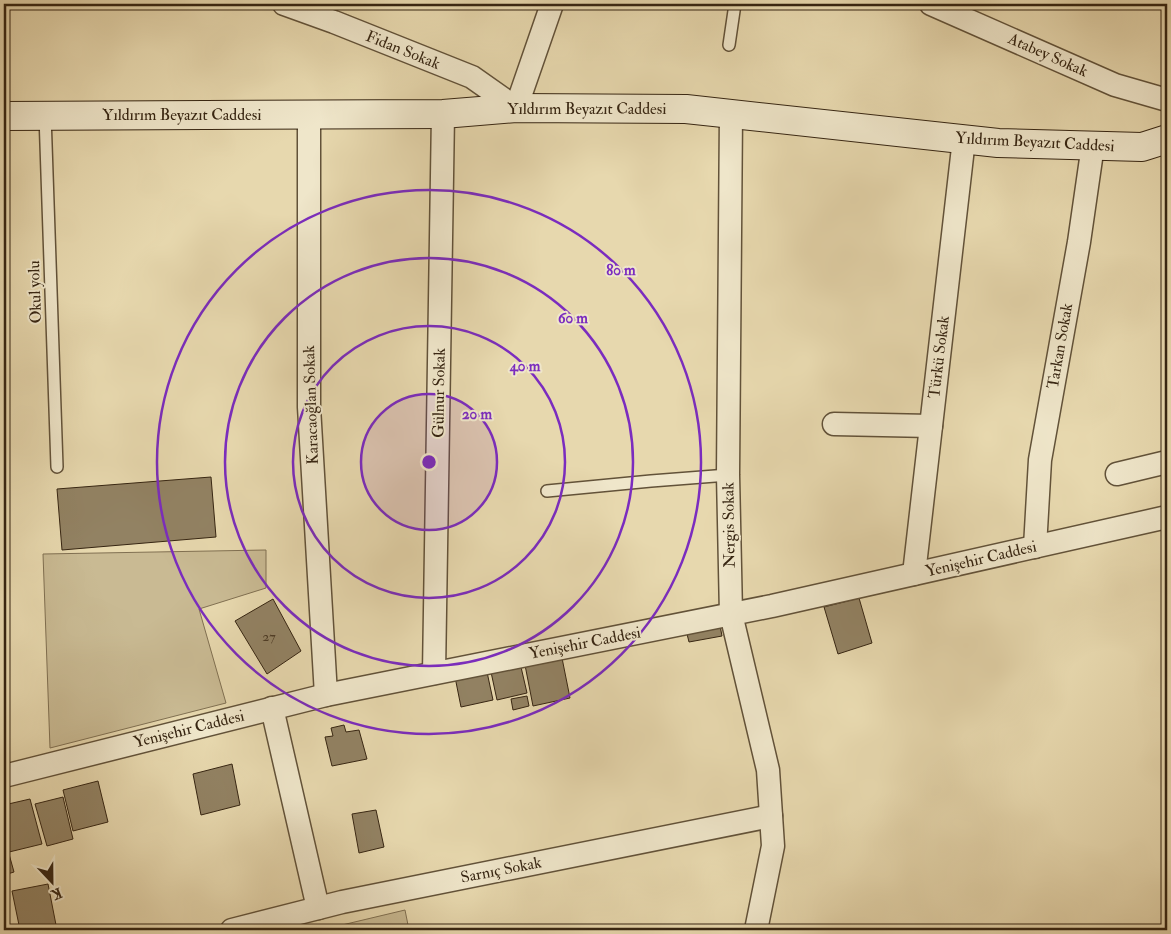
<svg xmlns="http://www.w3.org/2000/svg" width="1171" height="934" viewBox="0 0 1171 934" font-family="'IM FELL Double Pica',serif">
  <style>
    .green { fill: #c9ba93; stroke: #807052 }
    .building { fill: #928263; stroke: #362512 }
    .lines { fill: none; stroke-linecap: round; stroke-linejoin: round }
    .lane-casing { stroke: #625239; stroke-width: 14 }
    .street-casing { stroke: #625239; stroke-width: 25 }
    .secondary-casing { stroke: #362512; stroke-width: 30 }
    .lane { stroke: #efe6ca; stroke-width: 11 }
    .street { stroke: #efe6ca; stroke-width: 22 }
    .secondary { stroke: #efe6ca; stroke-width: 28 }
    .ring { fill: none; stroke: #7b2cbf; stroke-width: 2.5 }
    .labels { text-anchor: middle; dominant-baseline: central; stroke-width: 4; stroke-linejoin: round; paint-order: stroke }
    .number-label { font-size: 14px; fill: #4d3c26 }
    .street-label { font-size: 16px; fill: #362512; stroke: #efe6ca }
    .centre { fill: #7b2cbf; stroke: #efe6ca; stroke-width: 2.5 }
    .ring-label { font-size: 15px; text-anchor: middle; font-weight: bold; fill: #7b2cbf; stroke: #efe6ca; stroke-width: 4; stroke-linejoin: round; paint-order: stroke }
  </style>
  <rect width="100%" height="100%" fill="#e7d8ae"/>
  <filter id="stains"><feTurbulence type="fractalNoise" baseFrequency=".004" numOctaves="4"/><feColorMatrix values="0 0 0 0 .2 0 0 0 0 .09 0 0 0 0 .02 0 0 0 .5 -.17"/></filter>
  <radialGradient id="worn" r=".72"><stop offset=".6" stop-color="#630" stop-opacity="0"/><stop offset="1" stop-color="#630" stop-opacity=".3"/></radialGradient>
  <!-- green -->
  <g class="green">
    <path d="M266,550v38l-67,21 27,94 -176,45 -7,-194z"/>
    <path d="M405,910l4,20h-66l-1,-5z"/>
  </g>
  <!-- building -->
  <g class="building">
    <path d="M211,477l5,60 -154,13 -5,-61z"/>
    <path d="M859,598l13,45 -34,11 -14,-47z"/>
    <path d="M273,599l28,52 -34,23 -32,-53z"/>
    <path d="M719,620l3,16 -33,6 -4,-16z"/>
    <path d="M562,658l8,40 -37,8 -8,-41z"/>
    <path d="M521,667l6,26 -30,7 -6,-28z"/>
    <path d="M454,672h33l6,28 -32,7z"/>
    <path d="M527,696l2,10 -16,4 -2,-11z"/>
    <path d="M344,725l2,7 13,-2 8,29 -35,7 -7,-29 8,-1 -2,-8z"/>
    <path d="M232,764l8,41 -39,10 -8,-41z"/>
    <path d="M98,781l10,41 -35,9 -10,-41z"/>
    <path d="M63,797l10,42 -26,7 -12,-42z"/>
    <path d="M30,799l12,45 -37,9 -1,-48z"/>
    <path d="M376,810l8,37 -25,6 -7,-39z"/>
    <path d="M9,854l5,18 -10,3v-20z"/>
    <path d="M48,884l9,46h-37l-8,-39z"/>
  </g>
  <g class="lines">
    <defs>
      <g id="lane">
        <path d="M729,45l6,-41"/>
        <path d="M45,115l12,352"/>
        <path d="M547,491l104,-10 77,-6"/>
      </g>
      <g id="street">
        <path d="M284,4l50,18 138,55 44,31 36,-104"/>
        <path d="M931,4l184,81 52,15"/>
        <path d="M731,113l-3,362 3,139 37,156 5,76 -17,84"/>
        <path d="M309,114v293l17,288"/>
        <path d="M834,424l97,2"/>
        <path d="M1117,474l50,-12"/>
        <path d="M1035,547l5,-87 39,-218 14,-97"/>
        <path d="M914,574l50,-435"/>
        <path d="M434,673l9,-559"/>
        <path d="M272,708l46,200"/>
        <path d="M4,776l322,-81 446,-89 395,-89"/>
        <path d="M232,930l110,-28 429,-86"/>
      </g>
      <path id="secondary" d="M4,116l439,-2 73,-6 170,1 312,34 144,4 25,-8"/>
    </defs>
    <!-- lane casing -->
    <use href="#lane" class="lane-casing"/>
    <!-- street casing -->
    <use href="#street" class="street-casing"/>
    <!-- secondary casing -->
    <use href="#secondary" class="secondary-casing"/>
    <!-- lane -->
    <use href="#lane" class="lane"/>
    <!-- street -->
    <use href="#street" class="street"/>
    <!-- secondary -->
    <use href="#secondary" class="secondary"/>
  </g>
  <!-- distance rings -->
  <circle cx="429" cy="462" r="68" fill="#7b2cbf" fill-opacity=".12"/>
  <g class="ring">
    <circle cx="429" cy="462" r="68"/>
    <circle cx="429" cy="462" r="136"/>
    <circle cx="429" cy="462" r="204"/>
    <circle cx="429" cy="462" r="272"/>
  </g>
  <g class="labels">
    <!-- number labels -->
    <g class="number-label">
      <text x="269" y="636">27</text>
    </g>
    <!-- street labels -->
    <g class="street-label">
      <text transform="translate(403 50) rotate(22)">Fidan Sokak</text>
      <text transform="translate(1048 55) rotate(24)">Atabey Sokak</text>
      <text x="587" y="109">Yıldırım Beyazıt Caddesi</text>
      <text x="182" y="115">Yıldırım Beyazıt Caddesi</text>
      <text transform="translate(1035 142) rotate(3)">Yıldırım Beyazıt Caddesi</text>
      <text transform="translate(35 292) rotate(-92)">Okul yolu</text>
      <text transform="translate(1060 346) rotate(-80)">Tarkan Sokak</text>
      <text transform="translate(939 357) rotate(-83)">Türkü Sokak</text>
      <text transform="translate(439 393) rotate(-89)">Gülnur Sokak</text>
      <text transform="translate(311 405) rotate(-92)">Karacaoğlan Sokak</text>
      <text transform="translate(729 525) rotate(-91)">Nergis Sokak</text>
      <text transform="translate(981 559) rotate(-13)">Yenişehir Caddesi</text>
      <text transform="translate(585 643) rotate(-11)">Yenişehir Caddesi</text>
      <text transform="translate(189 729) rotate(-14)">Yenişehir Caddesi</text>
      <text transform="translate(501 870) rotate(-11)">Sarnıç Sokak</text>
    </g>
  </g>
  <circle cx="429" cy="462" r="8" class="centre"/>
  <g class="ring-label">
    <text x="621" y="275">80 m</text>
    <text x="573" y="323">60 m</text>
    <text x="525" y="371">40 m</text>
    <text x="477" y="419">20 m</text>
  </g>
  <!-- margin -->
  <rect width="1171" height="934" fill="none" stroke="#e7d8ae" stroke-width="20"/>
  <rect x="5" y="5" width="1161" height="924" fill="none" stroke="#362512" stroke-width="2.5"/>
  <rect x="10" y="10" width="1151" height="914" fill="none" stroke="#362512"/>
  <!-- north arrow -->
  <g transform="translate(52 882) rotate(158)" stroke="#efe6ca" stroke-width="4" paint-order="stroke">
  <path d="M0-4L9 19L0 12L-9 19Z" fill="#362512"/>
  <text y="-8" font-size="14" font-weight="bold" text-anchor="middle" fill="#362512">K</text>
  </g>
  <rect width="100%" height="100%" filter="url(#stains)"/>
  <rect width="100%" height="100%" fill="url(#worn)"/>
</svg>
